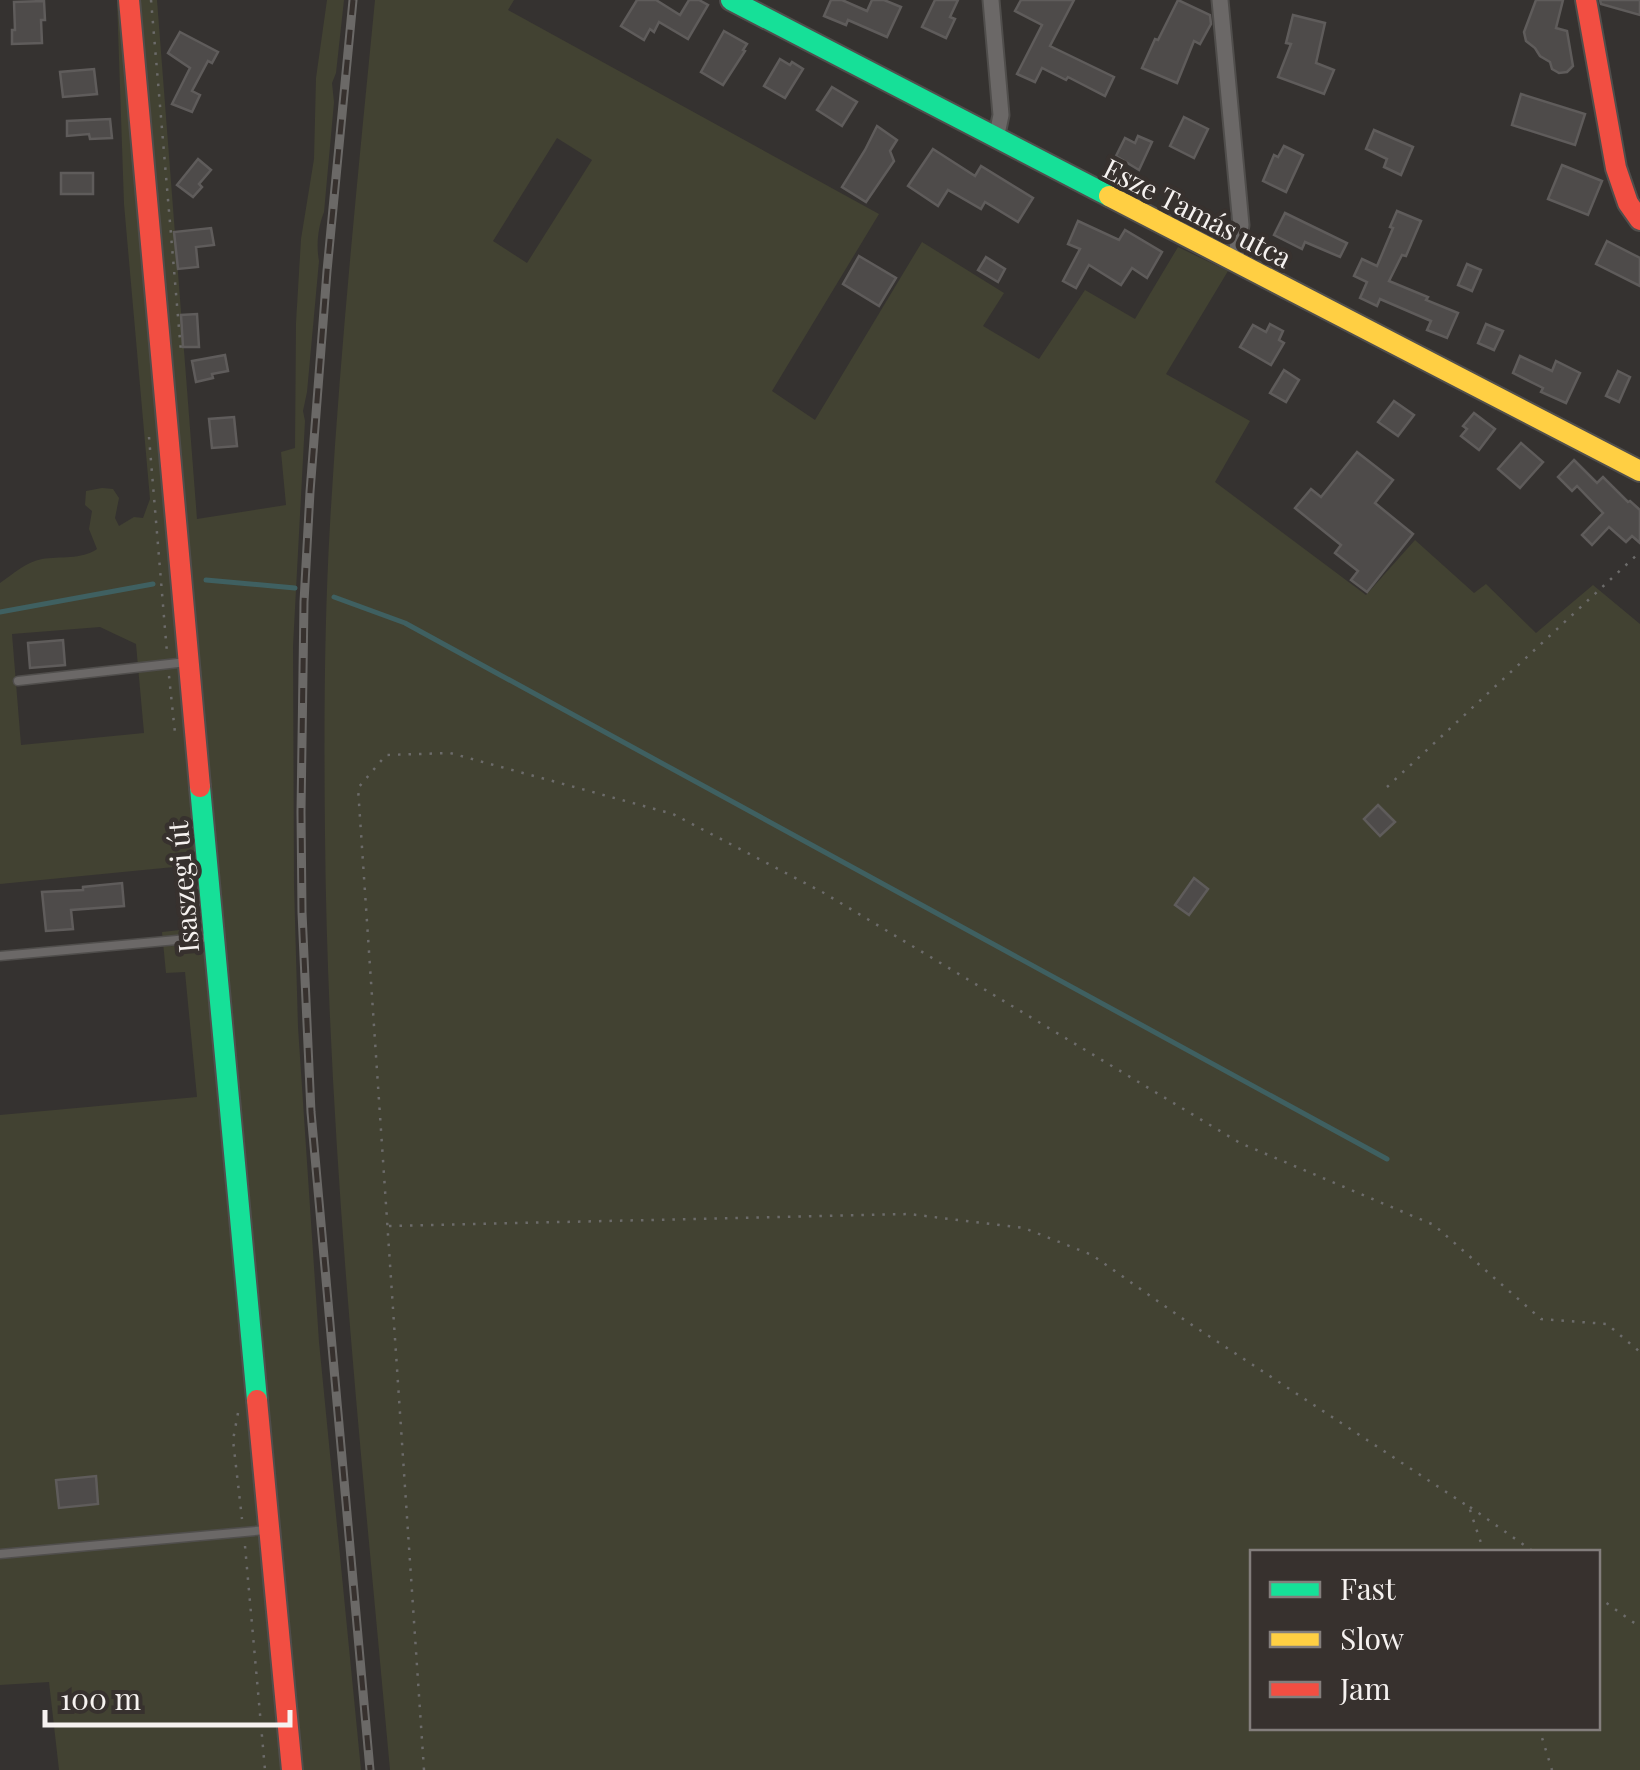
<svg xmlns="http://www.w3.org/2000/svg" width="1640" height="1770" viewBox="0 0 1640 1770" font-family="'Playfair Display',serif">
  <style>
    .green { fill: #424232; fill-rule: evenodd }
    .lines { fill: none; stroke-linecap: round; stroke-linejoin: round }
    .stream { stroke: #3f6061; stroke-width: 5 }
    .building { fill: #4e4b4a; stroke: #5f5c5b; stroke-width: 2.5 }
    .lane-casing { stroke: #504e4c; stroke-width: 11 }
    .street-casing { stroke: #504e4c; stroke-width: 19 }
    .fast-casing { stroke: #504e4c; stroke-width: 24 }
    .slow-casing { stroke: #504e4c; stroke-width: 24 }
    .jam-casing { stroke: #504e4c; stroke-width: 24 }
    .path { stroke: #6c6b6a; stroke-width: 2.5; stroke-dasharray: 2.5 8; stroke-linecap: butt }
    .lane { stroke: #6b6867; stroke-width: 8 }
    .street { stroke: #6b6867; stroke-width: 15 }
    .fast { stroke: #16e098; stroke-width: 20 }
    .slow { stroke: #ffcf43; stroke-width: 20 }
    .jam { stroke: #f24e42; stroke-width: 20 }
    .rail-casing { stroke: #6b6967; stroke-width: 9 }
    .rail { stroke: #37312e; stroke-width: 5; stroke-dasharray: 15; stroke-linecap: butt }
    .labels { text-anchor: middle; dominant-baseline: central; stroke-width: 9; stroke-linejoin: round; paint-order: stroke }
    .street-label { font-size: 28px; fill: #f6f2f0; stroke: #37312e }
  </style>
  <rect width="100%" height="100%" fill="#353230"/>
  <!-- green -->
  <g class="green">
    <path d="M117,0h40l40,519 89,-14 -5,-53 14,-4 1,-125 5,-84 13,-80 2,-81 11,-78h17l-8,73 -4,10 2,19 -10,110c-6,15 -8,33 -5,49l-12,131 -4,19 2,10 -12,225 1,239 4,142 21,315 42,428h-302l-10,-88 -49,3v-570l197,-18 -12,-125 -19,1 -4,-41 18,-2 -6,-63 -174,17v-301c13,-9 26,-21 42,-24 18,-3 39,1 55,-10l-8,-20 3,-18 -7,-6 1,-14 16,-3 11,1 6,9 -4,20 4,8 15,-9 9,1 7,-19 -26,-295zM100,627l36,17 8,89 -123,12 -9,-111z"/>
    <path d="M375,0h139l-6,10 371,204 -107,177 43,29 107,-178 82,51 -21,33 56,33 46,-69 50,29 43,-72 50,24 -62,103 84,47 -35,61 151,113 49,-55 59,53 12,-9 50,49 57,-48 47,39v1146h-1250c-28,-311 -62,-622 -65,-934 -1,-103 -1,-208 5,-312 10,-175 28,-350 45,-524zM557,138l35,22 -65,103 -34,-22zM1252,1552h346v176h-346z"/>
  </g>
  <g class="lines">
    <!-- stream -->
    <g class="stream">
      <path d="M206,580l89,8"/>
      <path d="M334,597l71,26 982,536"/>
      <path d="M0,612l153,-28"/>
    </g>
  </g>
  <!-- building -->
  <g class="building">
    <path d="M637,0h19l24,15 9,-15h10l9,5 -20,34 -29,-17 -5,10 -4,-3 -6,11 -23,-14z"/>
    <path d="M831,0h11l25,11 5,-11h12l17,7 -14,30 -39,-17 -2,5 -22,-9z"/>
    <path d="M935,0h23l-8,17 5,2 -9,19 -24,-11z"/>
    <path d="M1021,0h53l-24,46 64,31 -9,19 -37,-19 -2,3 -24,-12 -7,14 -18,-8 25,-49 -27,-14z"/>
    <path d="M1178,0l32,15 1,9 -11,20 -6,-3 -17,42 -35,-15 13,-29 3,1z"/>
    <path d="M1536,0h27l-7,28 11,3 6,35 -6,6 -8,1 -7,-4 -2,-7 -10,-6 -5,-8 -9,-7 -2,-9z"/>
    <path d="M1600,0h40v15l-39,-11z"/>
    <path d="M44,1l1,19h-4l1,23 -30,1v-14h3l-1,-28z"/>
    <path d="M1293,15l32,8 -9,40 18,7 -10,24 -46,-17 13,-33 -5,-1z"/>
    <path d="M724,31l23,13 -4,6 2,1 -22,34 -22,-13z"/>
    <path d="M180,32l38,20 -6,11 -4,-2 -16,30 8,4 -8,17 -20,-8 18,-36 -22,-15z"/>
    <path d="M780,59l10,6 2,-3 11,7 -18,29 -21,-12z"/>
    <path d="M94,69l3,25 -34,3 -3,-25z"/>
    <path d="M832,87l25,15 -15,24 -25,-16z"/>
    <path d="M1521,94l64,20 -10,31 -63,-20z"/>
    <path d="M1184,117l24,12 -14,29 -24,-12z"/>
    <path d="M110,119l2,19 -22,1 -1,-5 -22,2v-15z"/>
    <path d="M877,126l20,14 -7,11 4,10 -28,41 -24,-15 23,-37z"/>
    <path d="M1374,130l39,17 -12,28 -17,-8 3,-8 -21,-10z"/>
    <path d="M1138,136l14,6 -13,28 -23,-14 9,-18 10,5z"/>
    <path d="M1284,146l19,9 -17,37 -23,-11 11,-26 4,2z"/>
    <path d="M933,149l42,27 6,-10 52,32 -15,24 -33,-20 -4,7 -33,-19 -10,16 -30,-20z"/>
    <path d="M198,159l13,11 -12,14 3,3 -9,10 -16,-12z"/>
    <path d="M1562,165l40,16 -14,34 -40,-16z"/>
    <rect x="61" y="173" width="32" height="21"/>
    <path d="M1397,211l24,10 -15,35 -4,-1 -13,26 39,16 -2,3 32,13 -11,25 -20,-8 4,-9 -51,-22 -3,7 -17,-8 7,-16 -13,-6 8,-17 15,7 16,-38 -3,-1z"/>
    <path d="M1285,213l62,30 -7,14 -35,-15 -3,7 -28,-14z"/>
    <path d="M1078,221l41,19 6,-10 37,22 -15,26 -15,-10 -11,17 -32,-20 -13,23 -13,-7 17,-32 -12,-5z"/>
    <path d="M211,228l3,17 -18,2 2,20 -20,2 -4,-37z"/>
    <path d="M1607,241l33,17v28l-44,-22z"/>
    <path d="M859,256l37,22 -17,28 -36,-22z"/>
    <path d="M986,257l19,12 -7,13 -20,-12z"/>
    <path d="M1467,264l14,6 -9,21 -14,-6z"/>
    <path d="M197,314l2,33h-16l-2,-32z"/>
    <path d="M1270,324l13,7 -4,9 5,3 -13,22 -31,-18 13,-22 13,7z"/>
    <path d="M1486,324l17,7 -9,19 -16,-7z"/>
    <path d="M225,355l3,16 -16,3 1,4 -17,4 -4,-21z"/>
    <path d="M1520,356l32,15 4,-10 24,12 -14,30 -25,-11 2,-4 -30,-15z"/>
    <path d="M1284,370l15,10 -13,22 -16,-9z"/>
    <path d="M1618,371l12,6 -11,25 -13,-6z"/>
    <path d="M1394,401l20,14 -16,21 -20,-14z"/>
    <path d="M1474,413l21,16 -16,21 -18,-14 6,-7 -4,-3z"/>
    <path d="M234,417l3,29 -25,2 -3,-29z"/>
    <path d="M1521,443l22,19 -23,26 -22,-19z"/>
    <path d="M1357,452l36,28 -18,23 38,31 -46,58 -16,-12 7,-9 -23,-18 6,-8 -46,-37 16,-19 10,8z"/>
    <path d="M1574,460l23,23 6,-6 25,25 2,-1 10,9v33l-8,-7 -6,6 -17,-15 -17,18 -10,-10 21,-22 -26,-27 -5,5 -14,-14z"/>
    <path d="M63,640l2,25 -35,3 -2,-25z"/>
    <path d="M1378,805l17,17 -15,14 -16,-17z"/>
    <path d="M1194,878l14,11 -19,26 -14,-10z"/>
    <path d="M122,883l2,23 -53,4 2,19 -27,2 -4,-39 41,-2v-3z"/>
    <path d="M96,1476l2,28 -39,4 -3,-28z"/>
  </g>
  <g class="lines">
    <defs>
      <g id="lane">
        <path d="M18,681l169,-19"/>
        <path d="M0,956l210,-19"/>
        <path d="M0,1554l266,-24"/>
      </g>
      <g id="street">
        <path d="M991,0l10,115 -5,24"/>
        <path d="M1220,0l21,225 -6,36"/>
      </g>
      <g id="fast">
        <path d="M731,0l378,196"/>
        <path d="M200,787l57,613"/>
      </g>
      <path id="slow" d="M1109,196l531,275"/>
      <g id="jam">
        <path d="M129,0l71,787"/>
        <path d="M1586,0l30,168 12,35 12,17"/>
        <path d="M257,1400l35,370"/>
      </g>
    </defs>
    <!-- lane casing -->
    <use href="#lane" class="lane-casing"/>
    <!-- street casing -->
    <use href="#street" class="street-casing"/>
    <!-- fast casing -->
    <use href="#fast" class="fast-casing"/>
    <!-- slow casing -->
    <use href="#slow" class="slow-casing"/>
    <!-- jam casing -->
    <use href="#jam" class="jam-casing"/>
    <!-- path -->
    <g class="path">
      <path d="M151,0l30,352"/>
      <path d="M149,437l18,216"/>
      <path d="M169,676l6,57"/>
      <path d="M1387,787l253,-235"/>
      <path d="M389,1226l520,-12 115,14 68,27 94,66 283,186 15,45"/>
      <path d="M238,1413l-5,27 9,79"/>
      <path d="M1470,1507l64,45"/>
      <path d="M245,1546l20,224"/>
      <path d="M1598,1597l42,30"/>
      <path d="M1539,1728l13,42"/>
      <path d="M424,1770l-66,-982 28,-33 64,-2 223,61 151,79 416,250 194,82 107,94 66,5 33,28"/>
    </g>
    <!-- lane -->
    <use href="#lane" class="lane"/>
    <!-- street -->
    <use href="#street" class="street"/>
    <!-- fast -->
    <use href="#fast" class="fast"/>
    <!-- slow -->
    <use href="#slow" class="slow"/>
    <!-- jam -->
    <use href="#jam" class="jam"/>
    <defs>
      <path id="rail" d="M353,0l-26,271 -17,221 -6,110 -3,210 1,100 9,200 59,658"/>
    </defs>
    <!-- rail casing -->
    <use href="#rail" class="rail-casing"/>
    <!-- rail -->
    <use href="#rail" class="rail"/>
  </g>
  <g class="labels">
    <!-- street labels -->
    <g class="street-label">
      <text transform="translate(1198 212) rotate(27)">Esze Tamás utca</text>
      <text transform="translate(182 887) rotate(-95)">Isaszegi út</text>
    </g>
  </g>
  <!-- legend -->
  <rect x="1250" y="1550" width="350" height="180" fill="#37312e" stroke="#837e7c" stroke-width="2.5"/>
  <rect x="1270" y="1582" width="50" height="15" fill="#16e098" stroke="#837e7c" stroke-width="2.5"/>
  <text x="1340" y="1600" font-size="30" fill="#f6f2f0">Fast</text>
  <rect x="1270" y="1632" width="50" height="15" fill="#ffcf43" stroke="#837e7c" stroke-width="2.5"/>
  <text x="1340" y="1650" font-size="30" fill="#f6f2f0">Slow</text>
  <rect x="1270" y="1682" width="50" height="15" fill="#f24e42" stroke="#837e7c" stroke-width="2.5"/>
  <text x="1340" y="1700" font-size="30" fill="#f6f2f0">Jam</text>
  <!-- scale -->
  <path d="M45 1710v15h245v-15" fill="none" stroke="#f6f2f0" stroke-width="5"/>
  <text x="60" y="1710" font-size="30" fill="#f6f2f0" stroke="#37312e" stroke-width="8" paint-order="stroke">100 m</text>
</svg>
